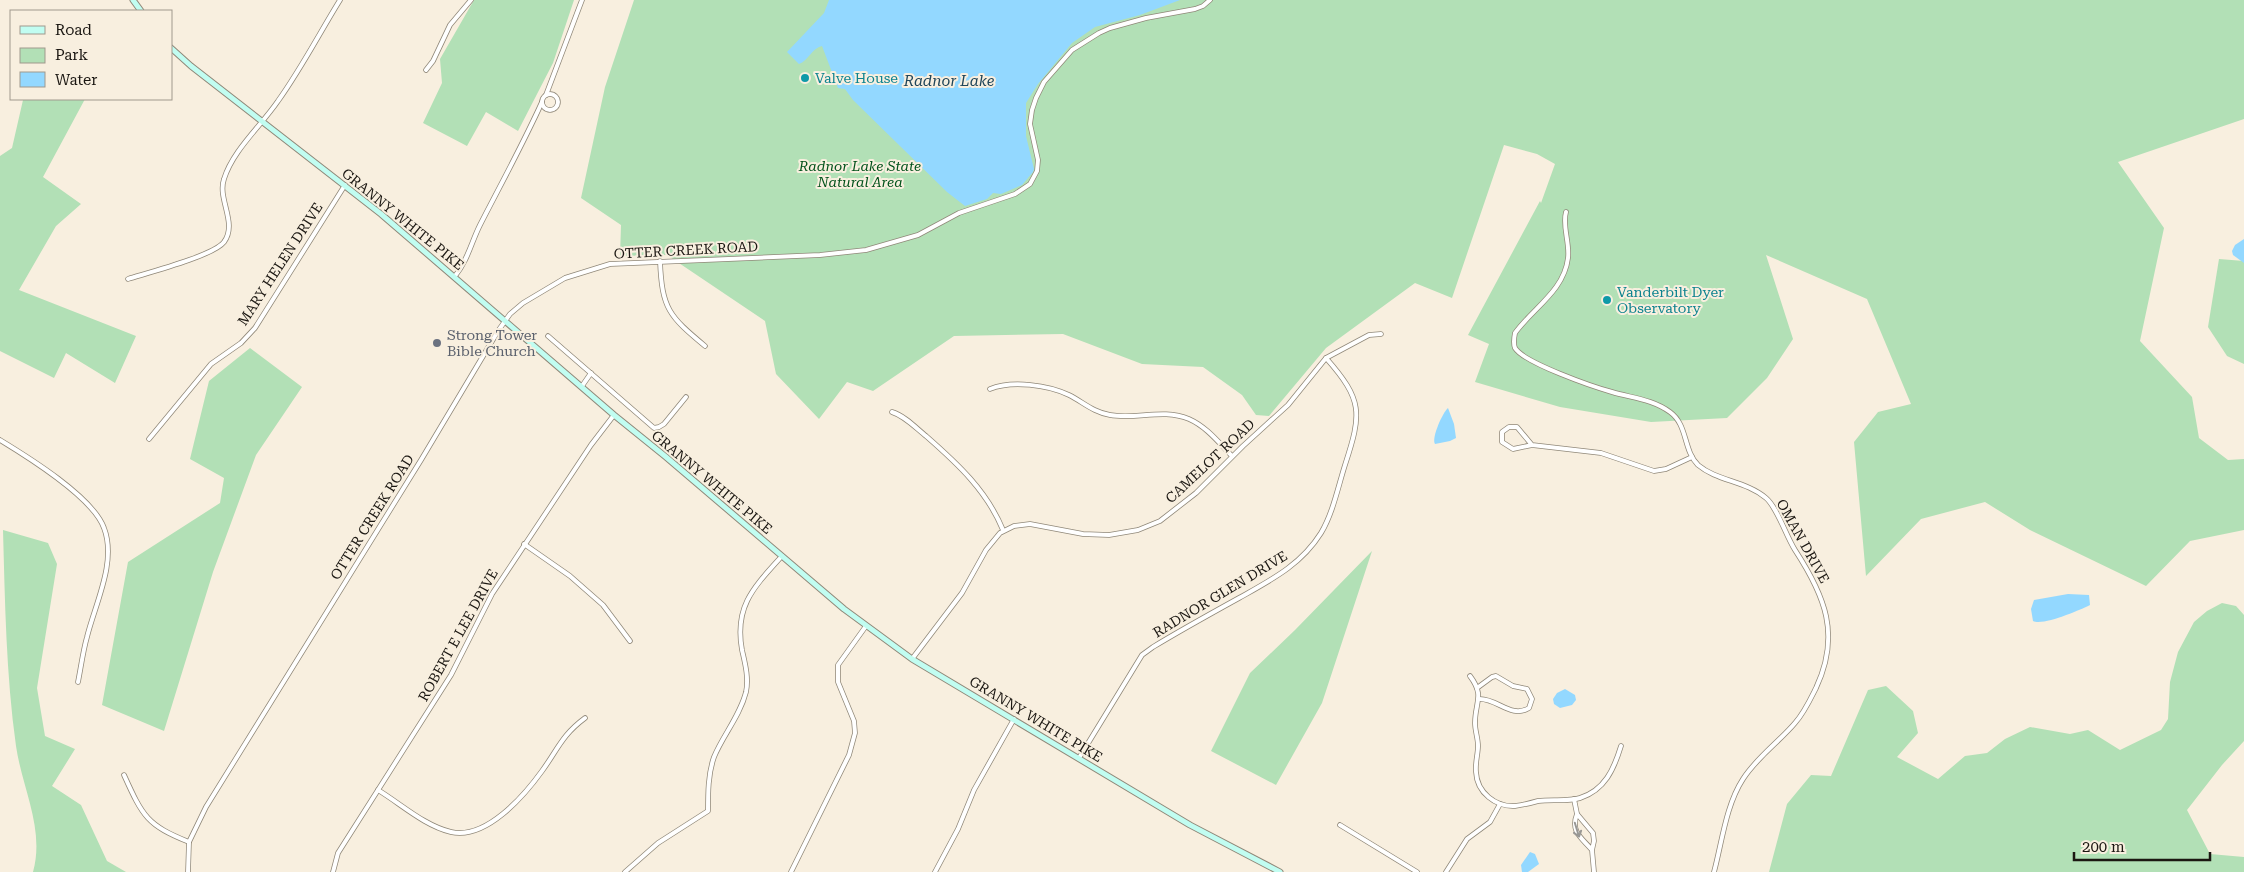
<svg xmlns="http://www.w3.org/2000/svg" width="2244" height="872" viewBox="0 0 2244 872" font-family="'Roboto Serif',serif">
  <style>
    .green { fill: #b2e0b6 }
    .water { fill: #93d8ff }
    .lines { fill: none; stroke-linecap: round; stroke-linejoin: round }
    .street-casing { stroke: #908879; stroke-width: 5.5 }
    .secondary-casing { stroke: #908879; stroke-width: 7 }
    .street { stroke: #fff; stroke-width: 4 }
    .secondary { stroke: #c1fdf1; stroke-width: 5 }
    .oneway { stroke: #989794 }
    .culture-dot { fill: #0f9aa8; stroke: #f8efdf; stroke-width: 2 }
    .worship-dot { fill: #6b7280; stroke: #f8efdf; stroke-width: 2 }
    .labels { text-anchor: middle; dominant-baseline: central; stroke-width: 4; stroke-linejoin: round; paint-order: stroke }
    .culture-label { font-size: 14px; fill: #0d838f; stroke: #f8efdf; text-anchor: start }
    .park-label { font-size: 14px; font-style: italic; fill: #02521b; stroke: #f8efdf }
    .street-label { font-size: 14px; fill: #1b1712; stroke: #f8efdf }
    .worship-label { font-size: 14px; fill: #5b616d; stroke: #f8efdf; text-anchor: start }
    .water-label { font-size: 15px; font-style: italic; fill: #1f455a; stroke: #f8efdf }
  </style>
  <rect width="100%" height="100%" fill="#f8efdf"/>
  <!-- green -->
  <g class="green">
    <path d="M474,0h100l-21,63 -35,68 -32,-19 -19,34 -44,-23 19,-40 -2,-24z"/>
    <path d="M634,0h1610v119l-126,43 46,66 -24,113 52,56 7,41 29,22 16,-1v71l-54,11 -44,45 -116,-56 -45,-28 -64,17 -55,57 -12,-134 24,-30 33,-8 -44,-105 -101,-44 27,84 -26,39 -40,40 -76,4 -91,-15 -85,-25 14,-38 -21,-9 72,-134 1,2 14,-39 -18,-10 -33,-9 -52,153 -37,-15 -89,65 -57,68 -13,-1 -14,-20 -39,-28 -61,-3 -79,-30 -109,2 -81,55 -26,-9 -28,37 -43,-45 -11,-53 -98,-66 -47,1 1,-31 -40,-27 24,-111z"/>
    <path d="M28,99h57l-42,78 38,27 -25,22 -37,64 117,46 -21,47 -49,-30 -12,25 -54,-27v-195l12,-8 11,-48z"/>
    <path d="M2219,259l25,2v103l-17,-8 -19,-29z"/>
    <path d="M250,348l52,39 -46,68 -43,117 -49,159 -62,-26 26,-143 92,-59 4,-25 -34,-19 19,-78z"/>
    <path d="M3,530l45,13 9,21 -20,124 8,48 30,13 -23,37 29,19 26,56 19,11h-93c12,-43 -11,-84 -17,-126 -10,-72 -11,-144 -13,-216z"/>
    <path d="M1372,551l-50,152 -46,82 -65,-34 39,-78 45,-43z"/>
    <path d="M2222,603l14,3 8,9v126l-22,24 -35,45 23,44 34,3v15h-475l18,-68 24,-29 20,1 37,-86 18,-4 27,25 5,22 -21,24 41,22 27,-23 22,-3 18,-14 25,-12 40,7 18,-4 32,20 41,-20 7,-11 2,-37 8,-30 16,-30 13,-11z"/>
  </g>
  <!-- water -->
  <g class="water">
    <path d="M829,0h351l-40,15 -45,12 -23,16 -34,41 -12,19v33l8,33 -1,3 -11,13 -21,9 -8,-1 -6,6 -22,7 -18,-14 -94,-92 -8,-11 -7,-1 -16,-42c-10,2 -14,15 -23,18l-12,-12 37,-39z"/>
    <path d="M2244,239v24l-11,-8 -1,-4 3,-6z"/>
    <path d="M1448,408l6,16 2,14 -6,3 -15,3c-4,-6 8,-32 13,-36z"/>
    <path d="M2068,594l21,1 1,10c-10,5 -47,21 -57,16l-2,-12 3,-9z"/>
    <path d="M1565,689l10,6 1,5 -4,5 -12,3 -6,-4 -1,-5 4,-6z"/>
    <path d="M1530,852l5,2 4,10 -11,8h-6l-1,-7z"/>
  </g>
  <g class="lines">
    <defs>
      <g id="street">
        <path d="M426,70l7,-9 17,-36 21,-25"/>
        <circle cx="550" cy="102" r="8"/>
        <path d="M546,95l36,-95"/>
        <path d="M1566,212c-4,14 4,31 2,46 -4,33 -35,50 -53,75 -1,5 -2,10 0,15 9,15 79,39 97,44 20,6 40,7 58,20 18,13 13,38 28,53 19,16 48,16 68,33 11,9 20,38 29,52 30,46 46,85 21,138 -6,12 -12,25 -21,35 -16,19 -38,34 -52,56 -17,26 -21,63 -29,93"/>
        <path d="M660,261c2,48 9,55 45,85"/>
        <path d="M455,276c13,-16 16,-33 25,-51 21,-41 43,-81 62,-123"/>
        <path d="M128,279c19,-6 85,-23 96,-37 14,-19 -7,-43 0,-63 9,-29 37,-53 54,-78 23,-32 41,-67 62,-101"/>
        <path d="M548,336l106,92 5,-1 5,-3 22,-27"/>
        <path d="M582,386l9,-13"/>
        <path d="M990,389c22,-9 58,-4 79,6 14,7 24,17 41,20 26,5 53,-7 79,4 18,8 30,24 43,37"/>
        <path d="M892,412c13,4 24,16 34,24 32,28 61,55 77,94"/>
        <path d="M149,439l62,-75 30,-21 14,-15 90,-143"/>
        <path d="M0,440c28,17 93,57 104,88 13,34 -9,76 -17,109 -4,14 -6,30 -9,45"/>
        <path d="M1532,445l-15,-18h-8l-7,5v10l11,7 19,-4 69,8 53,18 12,-2 26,-12"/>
        <path d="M524,544l46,32 33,29 27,36"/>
        <path d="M912,659l50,-66 24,-43 14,-17 14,-7 16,-2 53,10 26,1 29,-5 22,-9 36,-28 47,-47 45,-41 38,-47 43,-23 12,-1"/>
        <path d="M1470,676c15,20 5,26 5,47 0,8 3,15 3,23 0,8 -3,17 -2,26 1,21 20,35 39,34 8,-1 16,-3 23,-5 14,-2 29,1 42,-3 25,-8 34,-29 41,-52"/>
        <path d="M1477,688l15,-11 4,-1 17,10 14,3 5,10 -3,9c-18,11 -32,-10 -50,-9"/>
        <path d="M1079,758l63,-103 11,-8c28,-17 57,-33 86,-49 32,-18 62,-33 82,-65 12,-20 17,-46 24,-68 17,-52 18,-65 -19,-107"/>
        <path d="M124,775c19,42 23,50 65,67"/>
        <path d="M378,790c23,14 47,36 73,42 35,8 73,-36 91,-61 16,-22 20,-36 43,-53"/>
        <path d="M1574,799l3,15"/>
        <path d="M1340,825l77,47"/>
        <path d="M1592,850c-10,-12 -22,-18 -15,-36l16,19 1,8 -2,9 2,22"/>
        <path d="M188,872l1,-30 17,-35 215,-347 77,-129 12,-17 13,-11 42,-25 45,-14 210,-9 46,-5 52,-15 41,-22 56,-19 15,-10 7,-13 1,-11 -8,-36 2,-14 4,-12 8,-16 28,-32 27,-17 11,-5 36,-10 49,-9 8,-3 7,-6"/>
        <path d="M333,872l5,-19 113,-178 41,-81 99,-149 23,-30"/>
        <path d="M625,872l33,-29 50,-32c0,-18 0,-37 6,-54 9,-22 26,-41 32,-65 3,-14 -1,-29 -4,-42 -8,-44 12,-63 40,-94"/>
        <path d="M791,872l58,-117 6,-22 -1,-12 -16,-39v-17l28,-39"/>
        <path d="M935,872l23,-43 16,-39 40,-71"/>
        <path d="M1446,872l21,-33 23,-17 10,-18"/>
      </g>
      <g id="secondary">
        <path d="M133,0l8,11"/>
        <path d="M171,48l20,18 190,148 233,201 52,42 178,152 68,50 278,166 90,47"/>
      </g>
    </defs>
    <!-- street casing -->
    <use href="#street" class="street-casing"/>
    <!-- secondary casing -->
    <use href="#secondary" class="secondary-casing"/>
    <!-- street -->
    <use href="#street" class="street"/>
    <!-- secondary -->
    <use href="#secondary" class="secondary"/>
  </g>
  <!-- one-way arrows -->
  <defs><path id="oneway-shaft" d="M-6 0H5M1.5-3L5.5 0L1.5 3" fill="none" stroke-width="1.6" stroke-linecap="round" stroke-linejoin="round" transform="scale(1.25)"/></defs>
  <use class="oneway" href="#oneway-shaft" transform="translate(1577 830) rotate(73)"/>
  <!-- markers -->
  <g class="culture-dot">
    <circle cx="805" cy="78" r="5"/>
    <circle cx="1607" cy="300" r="5"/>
  </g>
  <circle class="worship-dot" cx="437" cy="343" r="5"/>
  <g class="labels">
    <!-- culture labels -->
    <g class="culture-label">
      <text x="815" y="78">Valve House</text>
      <text x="1617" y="292">Vanderbilt Dyer<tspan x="1617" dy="16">Observatory</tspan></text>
    </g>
    <!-- park labels -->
    <g class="park-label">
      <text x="860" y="166">Radnor Lake State<tspan x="860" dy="16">Natural Area</tspan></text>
    </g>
    <!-- street labels -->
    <g class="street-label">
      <text transform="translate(403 219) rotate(39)">GRANNY WHITE PIKE</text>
      <text transform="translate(686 250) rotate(-3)">OTTER CREEK ROAD</text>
      <text transform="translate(280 264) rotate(-57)">MARY HELEN DRIVE</text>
      <text transform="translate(1210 461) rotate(-43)">CAMELOT ROAD</text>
      <text transform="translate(712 482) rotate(40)">GRANNY WHITE PIKE</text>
      <text transform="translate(372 517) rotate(-58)">OTTER CREEK ROAD</text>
      <text transform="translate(1803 541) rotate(61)">OMAN DRIVE</text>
      <text transform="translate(1220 594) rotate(-31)">RADNOR GLEN DRIVE</text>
      <text transform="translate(458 635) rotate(-61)">ROBERT E LEE DRIVE</text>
      <text transform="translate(1036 719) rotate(31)">GRANNY WHITE PIKE</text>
    </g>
    <!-- worship labels -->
    <g class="worship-label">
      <text x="447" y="335">Strong Tower<tspan x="447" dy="16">Bible Church</tspan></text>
    </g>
    <!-- water labels -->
    <g class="water-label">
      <text x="949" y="81">Radnor Lake</text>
    </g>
  </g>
  <!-- legend -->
  <rect x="10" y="10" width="162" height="90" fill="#f8efdf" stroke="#a0998d"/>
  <rect x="20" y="26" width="25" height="8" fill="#c1fdf1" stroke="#a0998d"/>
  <text x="55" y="35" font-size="15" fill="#1b1712">Road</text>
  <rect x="20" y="48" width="25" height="15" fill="#b2e0b6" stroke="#a0998d"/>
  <text x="55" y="60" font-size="15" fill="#1b1712">Park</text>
  <rect x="20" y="72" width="25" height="15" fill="#93d8ff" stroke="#a0998d"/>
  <text x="55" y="85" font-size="15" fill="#1b1712">Water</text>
  <!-- scale -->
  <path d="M2074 852v8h136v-8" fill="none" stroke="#1b1712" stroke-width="2.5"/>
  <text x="2082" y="852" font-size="15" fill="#1b1712" stroke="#f8efdf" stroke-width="4" paint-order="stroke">200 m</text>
</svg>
